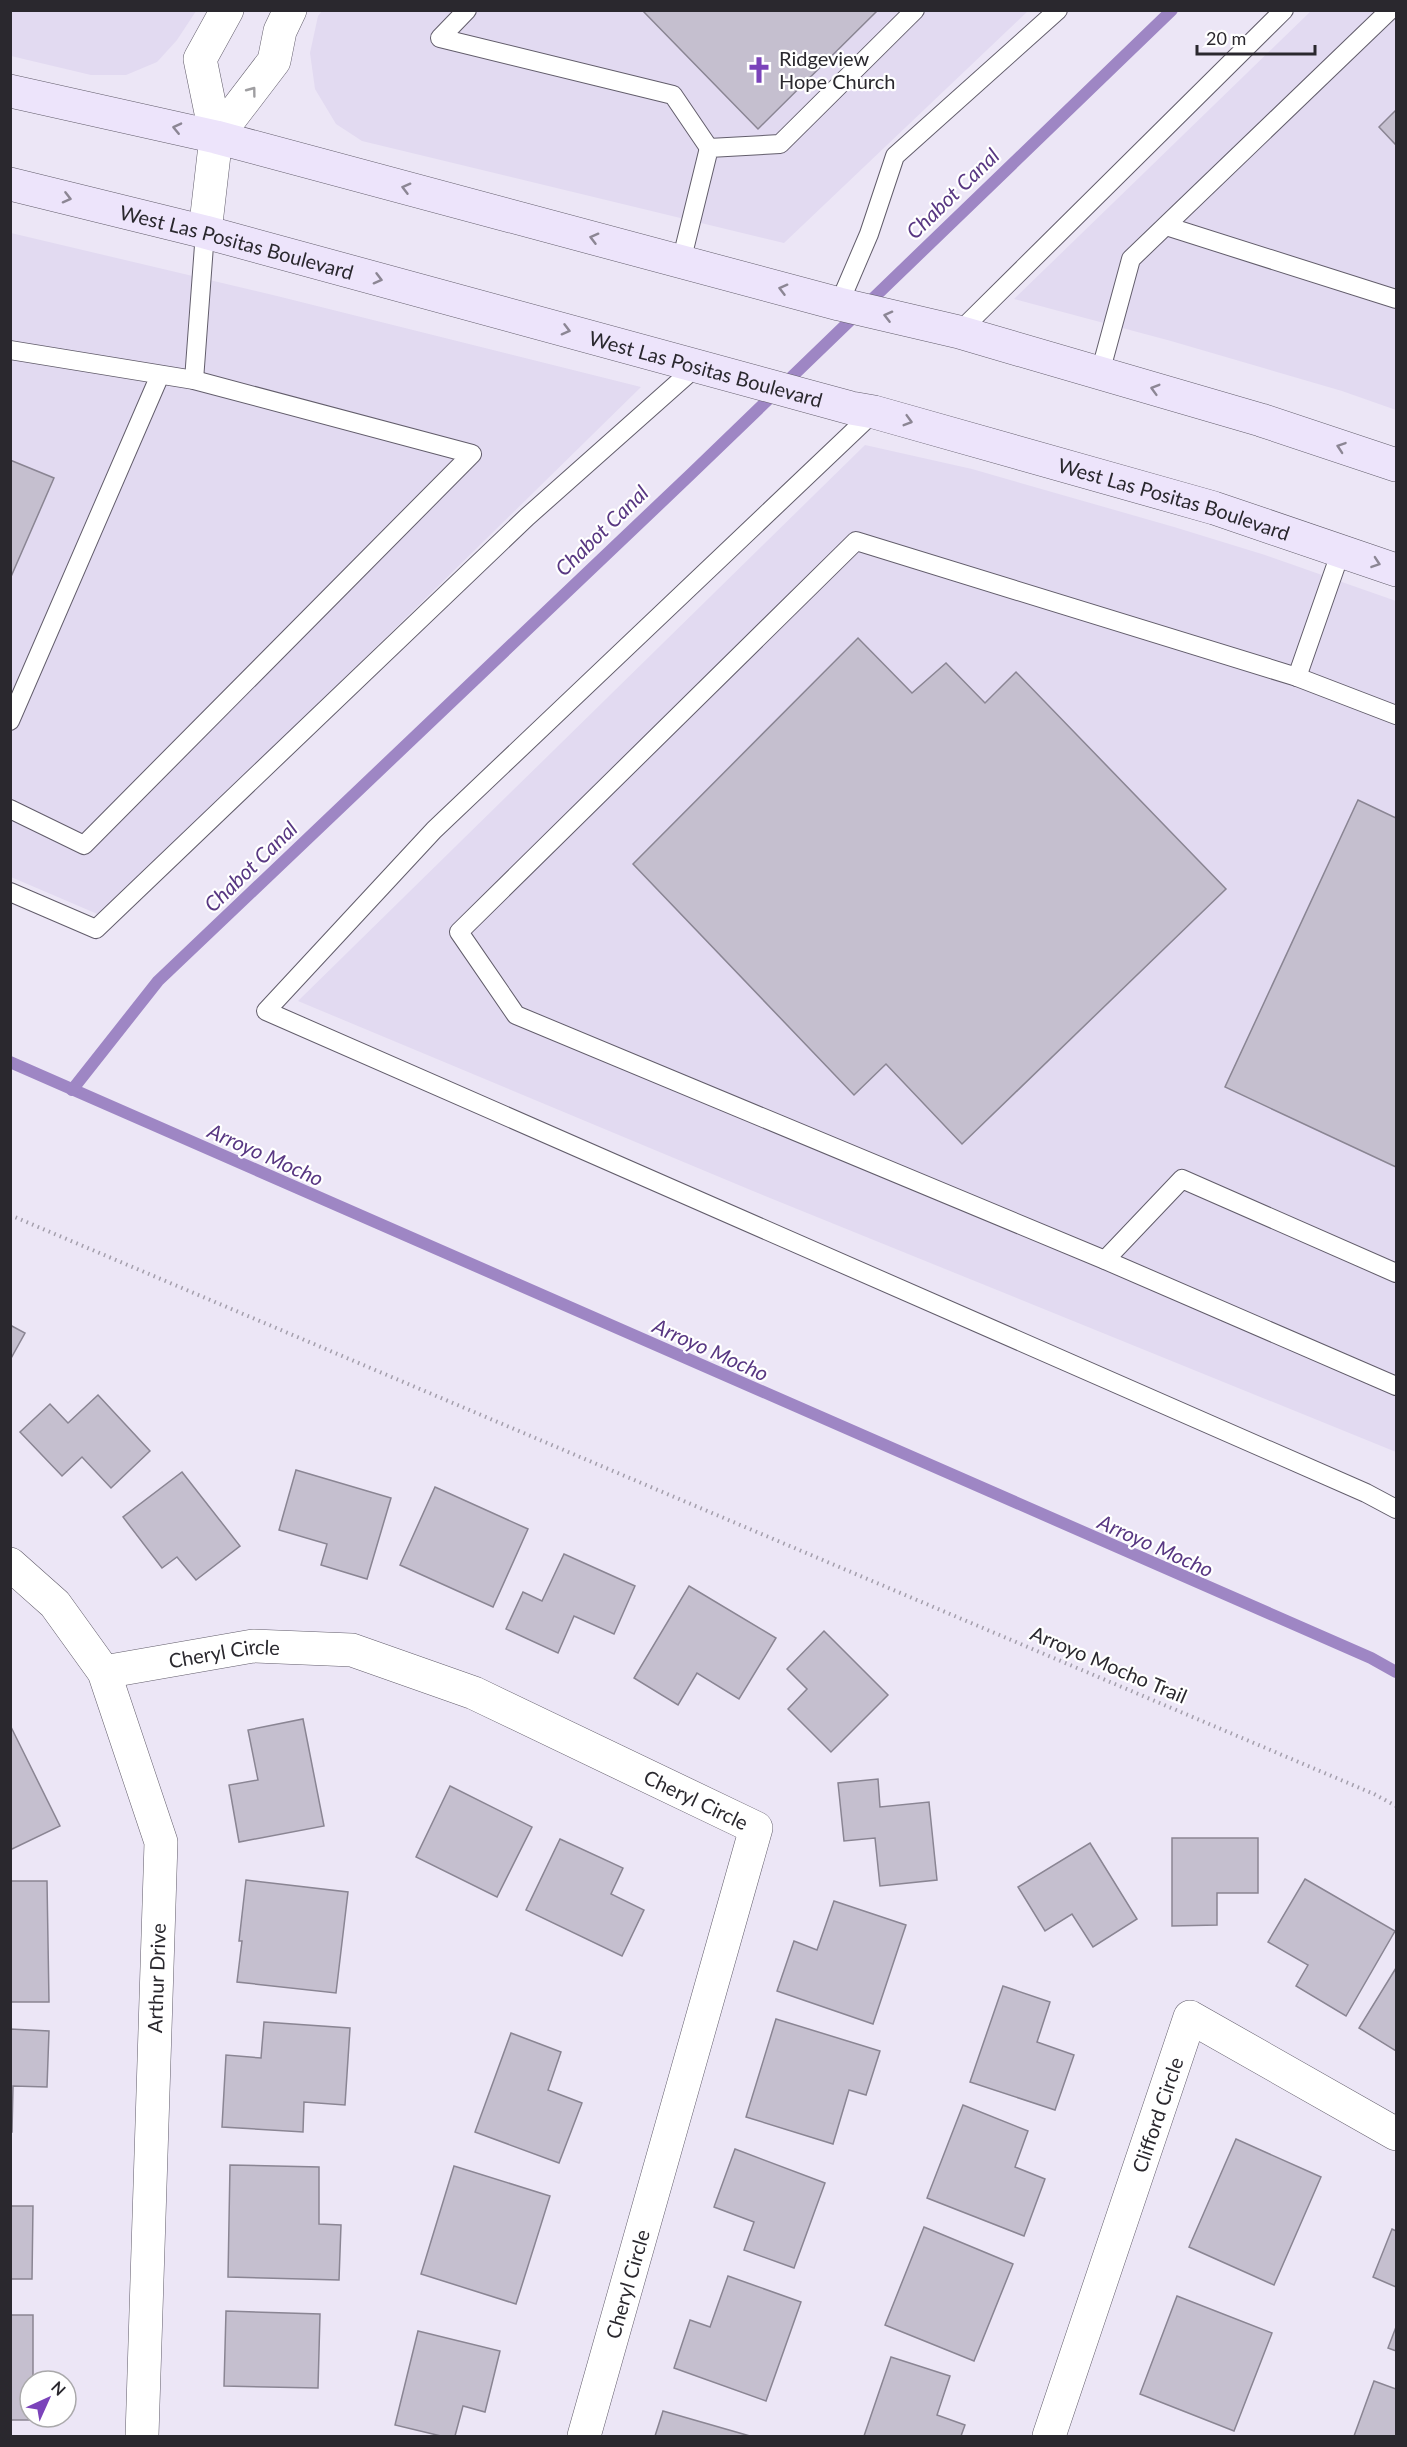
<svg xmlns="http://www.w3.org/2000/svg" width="1407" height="2447" viewBox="0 0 1407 2447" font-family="Lato,sans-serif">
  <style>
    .built { fill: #e2daf1 }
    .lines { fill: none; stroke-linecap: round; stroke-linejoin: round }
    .stream { stroke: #9e86c4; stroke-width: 12 }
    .building { fill: #c5bfcf; stroke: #8a8593; stroke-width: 1.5 }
    .service-casing { stroke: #625d6b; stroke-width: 20 }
    .minor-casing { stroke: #625d6b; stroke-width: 34 }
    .secondary-casing { stroke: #625d6b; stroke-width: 34 }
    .path { stroke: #a49fac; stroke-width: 4; stroke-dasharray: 1.5 4.5; stroke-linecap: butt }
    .service { stroke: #fff; stroke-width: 18 }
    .minor { stroke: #fff; stroke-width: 33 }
    .secondary { stroke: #ede4fb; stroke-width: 33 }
    .oneway { stroke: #9f9ea1 }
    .oneway2 { stroke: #8c8694 }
    .labels { text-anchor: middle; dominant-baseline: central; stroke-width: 4.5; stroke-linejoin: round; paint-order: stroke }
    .poi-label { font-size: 20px; fill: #2a282e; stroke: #fff; text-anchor: start }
    .street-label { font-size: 20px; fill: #2a282e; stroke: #fff }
    .water-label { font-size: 21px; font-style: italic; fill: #583782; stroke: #fff }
  </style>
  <rect width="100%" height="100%" fill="#ece6f6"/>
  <!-- built -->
  <g class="built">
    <path d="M11,10h185v1l-19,29 -20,22 -31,13h-35l-80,-19z"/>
    <path d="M322,11h706l-244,232 -422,-102 -26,-17 -21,-35 -5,-36 8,-37z"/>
    <path d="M1311,11h85v399l-54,-19 -171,-50 -157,-42z"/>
    <path d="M11,233l266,63 364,91 -539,529 -91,-39z"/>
    <path d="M865,445l107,24 202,58 91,28 131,46v851l-643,-261 -455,-190z"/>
  </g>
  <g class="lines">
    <!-- stream -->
    <g class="stream">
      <path d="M10,1062l1361,596 25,14"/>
      <path d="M72,1090l86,-109 534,-508 480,-463"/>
    </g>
  </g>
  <!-- building -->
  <g class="building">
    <path d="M642,10h236l-120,119z"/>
    <path d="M1396,110v35l-17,-18z"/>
    <path d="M10,460l44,18 -44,101z"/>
    <path d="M858,638l54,55 34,-30 39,40 31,-31 210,217 -264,255 -76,-80 -32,31 -221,-231z"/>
    <path d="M1358,800l38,18v349l-171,-80z"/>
    <path d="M10,1325l15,8 -15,27z"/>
    <path d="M98,1395l52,56 -39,37 -29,-31 -20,19 -42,-44 30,-28 18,19z"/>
    <path d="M296,1470l95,28 -24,81 -46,-14 6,-21 -48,-14z"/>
    <path d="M182,1472l58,74 -44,34 -19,-23 -15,11 -39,-51z"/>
    <path d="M435,1487l93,42 -35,78 -93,-42z"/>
    <path d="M564,1554l71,32 -21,48 -40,-18 -16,37 -52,-24 17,-37 19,9z"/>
    <path d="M689,1586l87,52 -37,61 -42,-26 -19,32 -44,-27z"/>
    <path d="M824,1631l64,64 -57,57 -43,-43 19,-20 -20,-20z"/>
    <path d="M303,1719l21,107 -85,16 -10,-57 29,-5 -10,-50z"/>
    <path d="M10,1725l50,101 -50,24z"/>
    <path d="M878,1779l2,28 49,-5 8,78 -57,6 -5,-48 -31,3 -6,-58z"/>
    <path d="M450,1786l82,41 -35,70 -81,-40z"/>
    <path d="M1172,1838h86v55h-41v32l-45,1z"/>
    <path d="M560,1839l63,29 -12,26 33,16 -22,46 -96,-46z"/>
    <path d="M1090,1843l47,76 -44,28 -21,-33 -27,17 -27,-44z"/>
    <path d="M1305,1879l90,52 -49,85 -50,-30 12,-21 -40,-23z"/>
    <path d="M246,1880l102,12 -12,101 -99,-11 5,-41h-3z"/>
    <path d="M10,1881h37l2,121h-39z"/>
    <path d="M834,1901l72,24 -33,99 -96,-33 17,-50 23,9z"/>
    <path d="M1396,1968v83l-37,-23z"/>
    <path d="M1003,1986l47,16 -13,40 37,13 -19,55 -85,-28z"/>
    <path d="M776,2019l104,32 -14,44 -17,-5 -16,54 -87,-27z"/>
    <path d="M264,2022l86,6 -5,77 -41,-3 -1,30 -81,-5 4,-72 35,3z"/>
    <path d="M10,2029l39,2 -2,56 -34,-1 -1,46h-2z"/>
    <path d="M511,2033l50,19 -13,38 34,13 -23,60 -84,-31z"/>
    <path d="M963,2105l65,26 -13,36 30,12 -21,57 -97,-38z"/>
    <path d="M1236,2139l85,38 -47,108 -85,-38z"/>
    <path d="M735,2149l90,34 -31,85 -50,-18 10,-28 -40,-15z"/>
    <path d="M230,2165l89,2v57l22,1 -2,55 -111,-3z"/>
    <path d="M454,2166l96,30 -34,108 -95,-30z"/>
    <path d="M10,2206h23l-1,73h-22z"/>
    <path d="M924,2227l89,37 -39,97 -89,-36z"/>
    <path d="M1392,2229l4,2v56l-23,-10z"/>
    <path d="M728,2276l73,26 -35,99 -92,-33 16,-48 20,7z"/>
    <path d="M1177,2296l95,37 -38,98 -94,-37z"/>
    <path d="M226,2311l94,3 -2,74 -94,-2z"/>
    <path d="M10,2315h23v66h-3v36h3v3h-23z"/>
    <path d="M1396,2327v24l-8,-3z"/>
    <path d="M418,2331l82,20 -15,61 -22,-6 -8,30h-14l-46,-11z"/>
    <path d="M891,2357l59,19 -13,39 28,10 -4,11h-97z"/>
    <path d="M1374,2381l22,8v47h-42z"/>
    <path d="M663,2411l87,25h-95z"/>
  </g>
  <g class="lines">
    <defs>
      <g id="service">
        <path d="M467,10l-27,28 233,57 36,53"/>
        <path d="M1166,226l230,73"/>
        <path d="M681,262l28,-114 71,-4 135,-134"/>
        <path d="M839,304l30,-70 26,-78 163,-146"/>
        <path d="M959,332l325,-322"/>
        <path d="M10,350l184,30 278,74 -388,391 -74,-36"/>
        <path d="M1100,373l31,-114 259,-249"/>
        <path d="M194,380l11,-148"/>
        <path d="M874,412l-440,418 -168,181 1100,482 30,16"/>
        <path d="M1297,677l44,-126"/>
        <path d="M1396,715l-99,-38 -441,-136 -397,391 57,83 589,245 291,126"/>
        <path d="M10,721l150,-346"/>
        <path d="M10,892l86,37 431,-412 170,-151"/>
        <path d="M1105,1260l77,-81 214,94"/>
      </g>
      <g id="minor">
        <path d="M216,137l58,-76 6,-30 10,-21"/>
        <path d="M205,232l11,-95 -16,-78 27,-49"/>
        <path d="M10,1564l45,40 49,68 57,170 -19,594"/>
        <path id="s1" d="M104,1672l149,-26 99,4 122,43 282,135 -172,608"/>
        <path id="s2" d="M1049,2436l141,-419 206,117"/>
      </g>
      <g id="secondary">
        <path d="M10,91l206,46 623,167 120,28 302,88 135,45"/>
        <path id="s3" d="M10,184l195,48 646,176 23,4 340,96 182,62"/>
      </g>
    </defs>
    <!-- service casing -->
    <use href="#service" class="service-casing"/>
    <!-- minor casing -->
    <use href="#minor" class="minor-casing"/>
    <!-- secondary casing -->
    <use href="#secondary" class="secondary-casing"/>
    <!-- path -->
    <path class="path" d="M10,1215l1364,579 22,12"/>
    <!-- service -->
    <use href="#service" class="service"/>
    <!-- minor -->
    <use href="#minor" class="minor"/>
    <!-- secondary -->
    <use href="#secondary" class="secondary"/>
  </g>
  <!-- one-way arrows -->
  <defs><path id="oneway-chevron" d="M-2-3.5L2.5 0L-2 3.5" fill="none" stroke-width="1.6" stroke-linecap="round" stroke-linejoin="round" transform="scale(1.5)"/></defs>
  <use class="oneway" href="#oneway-chevron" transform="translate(252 91) rotate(-53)"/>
  <g class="oneway2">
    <use href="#oneway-chevron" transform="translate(177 128) rotate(-167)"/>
    <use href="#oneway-chevron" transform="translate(406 188) rotate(-165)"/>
    <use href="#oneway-chevron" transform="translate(67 198) rotate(14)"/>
    <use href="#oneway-chevron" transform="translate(594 238) rotate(-165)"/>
    <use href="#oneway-chevron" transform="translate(378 279) rotate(15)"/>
    <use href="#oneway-chevron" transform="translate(783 289) rotate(-165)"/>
    <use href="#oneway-chevron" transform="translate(888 316) rotate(-166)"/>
    <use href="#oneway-chevron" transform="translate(566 330) rotate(15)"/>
    <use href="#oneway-chevron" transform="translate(1155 389) rotate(-164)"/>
    <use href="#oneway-chevron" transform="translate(908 421) rotate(16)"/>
    <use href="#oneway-chevron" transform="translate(1341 447) rotate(-161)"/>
    <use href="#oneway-chevron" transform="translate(1376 563) rotate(19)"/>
  </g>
  <!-- icons -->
  <defs>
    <symbol id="church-bare" viewBox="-9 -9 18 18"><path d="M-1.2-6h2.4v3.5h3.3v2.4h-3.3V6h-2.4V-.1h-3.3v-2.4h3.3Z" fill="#7b43ba" stroke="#fff" stroke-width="2.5" paint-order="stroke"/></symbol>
  </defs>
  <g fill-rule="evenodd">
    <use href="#church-bare" x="740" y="51" width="38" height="38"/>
  </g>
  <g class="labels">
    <!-- poi labels -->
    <g class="poi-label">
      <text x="779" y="58">Ridgeview<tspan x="779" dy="23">Hope Church</tspan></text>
    </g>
    <!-- street labels -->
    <g class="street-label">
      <text stroke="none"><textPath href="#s3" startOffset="234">West Las Positas Boulevard</textPath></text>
      <text stroke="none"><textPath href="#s3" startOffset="720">West Las Positas Boulevard</textPath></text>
      <text stroke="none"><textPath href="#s3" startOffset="1206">West Las Positas Boulevard</textPath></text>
      <text stroke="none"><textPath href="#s1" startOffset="122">Cheryl Circle</textPath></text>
      <text transform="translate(1109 1664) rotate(23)">Arroyo Mocho Trail</text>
      <text stroke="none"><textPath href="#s1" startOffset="626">Cheryl Circle</textPath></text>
      <text transform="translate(156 1978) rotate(-88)">Arthur Drive</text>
      <text stroke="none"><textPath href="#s2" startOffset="339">Clifford Circle</textPath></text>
      <text transform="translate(627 2284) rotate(-74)">Cheryl Circle</text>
    </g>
    <!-- water labels -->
    <g class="water-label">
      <text transform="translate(952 193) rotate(-44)">Chabot Canal</text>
      <text transform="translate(601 530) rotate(-44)">Chabot Canal</text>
      <text transform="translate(250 866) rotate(-44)">Chabot Canal</text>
      <text transform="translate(266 1154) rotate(24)">Arroyo Mocho</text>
      <text transform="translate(711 1349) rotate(24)">Arroyo Mocho</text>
      <text transform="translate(1156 1545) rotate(24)">Arroyo Mocho</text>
    </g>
  </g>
  <!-- border -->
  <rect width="1407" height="2447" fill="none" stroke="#2a282e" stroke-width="24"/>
  <!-- north arrow -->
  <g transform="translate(48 2399) rotate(45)"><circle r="28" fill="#ffffff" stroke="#aaa9ab" stroke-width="1.5"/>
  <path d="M0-4.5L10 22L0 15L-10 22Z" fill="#7b43ba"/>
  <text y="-9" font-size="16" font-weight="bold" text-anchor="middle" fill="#2a282e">N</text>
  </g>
  <!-- scale -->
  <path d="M1197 45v9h118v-9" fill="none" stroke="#2a282e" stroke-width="3"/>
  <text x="1206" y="45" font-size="18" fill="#2a282e" stroke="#ffffff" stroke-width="4.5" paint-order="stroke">20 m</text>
</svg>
